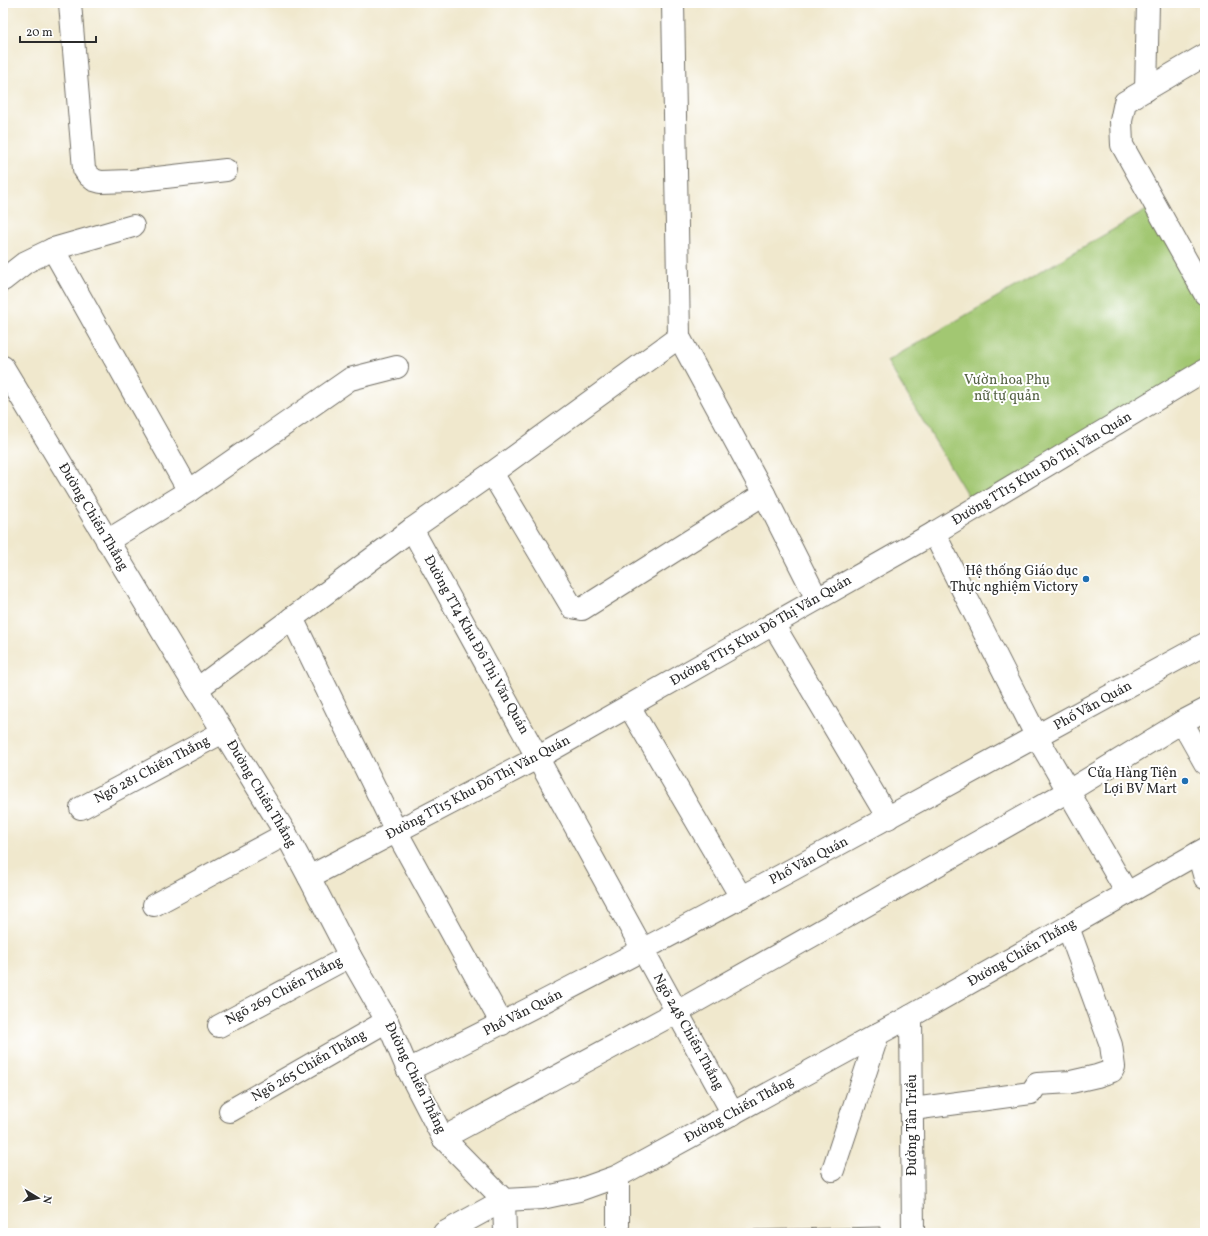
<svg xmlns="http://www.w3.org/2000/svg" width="1208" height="1236" viewBox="0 0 1208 1236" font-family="Vollkorn,serif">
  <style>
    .green { fill: #a2c772; stroke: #66794e }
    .building { fill: #cc9a8c }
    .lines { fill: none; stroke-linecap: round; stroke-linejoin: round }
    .minor-casing { stroke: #706d64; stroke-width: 24 }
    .minor { stroke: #fff; stroke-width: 22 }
    .poi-dot { fill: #1f6fb2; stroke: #fff; stroke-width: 1.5 }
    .labels { text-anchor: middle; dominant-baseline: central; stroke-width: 4; stroke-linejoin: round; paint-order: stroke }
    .park-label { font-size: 14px; fill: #556244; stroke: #fff }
    .street-label { font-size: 14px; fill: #2b2b2b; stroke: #fff }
    .poi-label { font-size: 14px; fill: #2b2b2b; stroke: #fff; text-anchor: end }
  </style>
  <rect width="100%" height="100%" fill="#fff"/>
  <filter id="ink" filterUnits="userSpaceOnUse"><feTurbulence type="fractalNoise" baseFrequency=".025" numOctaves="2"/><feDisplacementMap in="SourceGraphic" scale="8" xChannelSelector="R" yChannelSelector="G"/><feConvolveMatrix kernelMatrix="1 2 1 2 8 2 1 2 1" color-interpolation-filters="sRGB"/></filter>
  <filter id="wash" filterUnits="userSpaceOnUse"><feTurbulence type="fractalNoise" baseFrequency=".012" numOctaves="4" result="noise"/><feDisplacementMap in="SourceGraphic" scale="16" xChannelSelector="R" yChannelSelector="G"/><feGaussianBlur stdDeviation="0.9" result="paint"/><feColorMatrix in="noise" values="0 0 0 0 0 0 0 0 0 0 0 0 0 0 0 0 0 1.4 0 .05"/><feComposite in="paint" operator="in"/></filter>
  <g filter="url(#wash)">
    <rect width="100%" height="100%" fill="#f0e8cd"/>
    <!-- green -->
    <path class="green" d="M1152,207l53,96v62l-231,141 -87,-145z"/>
    <g id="blocks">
      <!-- building -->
      <path class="building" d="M880,1227v6h-176v-2z"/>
    </g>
  </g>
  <g filter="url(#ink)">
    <use href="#blocks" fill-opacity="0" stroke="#706d64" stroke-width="1"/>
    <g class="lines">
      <defs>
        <g id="minor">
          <path d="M70,3l14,166 4,6 6,5 7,2 30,-1 95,-11"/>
          <path d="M673,3l6,334 85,157 53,105"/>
          <path d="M1205,55l-80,47 -4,19 1,24 83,149"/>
          <path d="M1146,90l2,-87"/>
          <path d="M53,249l136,242"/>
          <path d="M3,280l23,-18 27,-13 80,-23"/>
          <path d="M3,367l194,322 89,145 23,43 41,79 37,65 21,49 35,68 61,62"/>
          <path d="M492,473l80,134 10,2 182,-115"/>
          <path d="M412,529l321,585"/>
          <path d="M934,533l103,204 90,156"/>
          <path d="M107,541l82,-50 161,-112 47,-12"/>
          <path d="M292,618l104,213 106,193"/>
          <path d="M773,624l115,194"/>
          <path d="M197,689l215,-160 80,-56 187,-136"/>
          <path d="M629,706l112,191"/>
          <path d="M1182,722l23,41"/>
          <path d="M81,808l142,-76"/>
          <path d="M1198,853l7,25"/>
          <path d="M309,877l228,-119 397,-225 271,-163"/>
          <path d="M154,905l132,-71"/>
          <path d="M911,1016l2,217"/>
          <path d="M219,1026l131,-70"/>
          <path d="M408,1070c139,-68 275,-141 411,-215 129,-70 258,-140 386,-211"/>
          <path d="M913,1109l118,-16 6,-9 34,-2 26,-6 15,-5 2,-4 -3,-22 -43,-118"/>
          <path d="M230,1111l157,-90"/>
          <path d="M443,1138l234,-126 395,-223 110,-67 23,-12"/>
          <path d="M833,1170l45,-136"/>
          <path d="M618,1176v57"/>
          <path d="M504,1200l1,33"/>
          <path d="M444,1233l60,-33 38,-2 37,-8 39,-14 293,-160 294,-167"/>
        </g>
      </defs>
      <!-- minor casing -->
      <use href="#minor" class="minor-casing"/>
      <!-- minor -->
      <use href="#minor" class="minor"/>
    </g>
  </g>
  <!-- markers -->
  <g class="poi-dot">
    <circle cx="1086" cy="579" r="4"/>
    <circle cx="1185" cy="781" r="4"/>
  </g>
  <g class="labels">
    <!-- park labels -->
    <g class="park-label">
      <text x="1007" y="380">Vườn hoa Phụ<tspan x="1007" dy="16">nữ tự quản</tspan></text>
    </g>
    <!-- street labels -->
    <g class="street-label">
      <text transform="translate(1042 469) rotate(-31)">Đường TT15 Khu Đô Thị Văn Quán</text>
      <text transform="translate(93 517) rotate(59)">Đường Chiến Thắng</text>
      <text transform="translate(761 631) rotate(-30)">Đường TT15 Khu Đô Thị Văn Quán</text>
      <text transform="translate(476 645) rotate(61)">Đường TT4 Khu Đô Thị Văn Quán</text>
      <text transform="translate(1093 706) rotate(-29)">Phố Văn Quán</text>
      <text transform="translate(152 770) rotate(-28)">Ngõ 281 Chiến Thắng</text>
      <text transform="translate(478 788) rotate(-28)">Đường TT15 Khu Đô Thị Văn Quán</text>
      <text transform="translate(261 794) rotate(59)">Đường Chiến Thắng</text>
      <text transform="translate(809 861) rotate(-28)">Phố Văn Quán</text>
      <text transform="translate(1022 953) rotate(-30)">Đường Chiến Thắng</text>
      <text transform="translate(284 991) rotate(-28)">Ngõ 269 Chiến Thắng</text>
      <text transform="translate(523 1013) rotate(-27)">Phố Văn Quán</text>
      <text transform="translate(688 1032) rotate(61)">Ngõ 248 Chiến Thắng</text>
      <text transform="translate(309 1066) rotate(-30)">Ngõ 265 Chiến Thắng</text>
      <text transform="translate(415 1078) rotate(64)">Đường Chiến Thắng</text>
      <text transform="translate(739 1110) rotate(-29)">Đường Chiến Thắng</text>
      <text transform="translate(912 1125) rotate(-90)">Đường Tân Triều</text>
    </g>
    <!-- poi labels -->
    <g class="poi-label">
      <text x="1078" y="571">Hệ thống Giáo dục<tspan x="1078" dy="16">Thực nghiệm Victory</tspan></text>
      <text x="1177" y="773">Cửa Hàng Tiện<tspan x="1177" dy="16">Lợi BV Mart</tspan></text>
    </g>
  </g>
  <!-- margin -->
  <rect width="1208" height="1236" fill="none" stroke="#fff" stroke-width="16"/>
  <!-- north arrow -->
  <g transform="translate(38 1198) rotate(100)" stroke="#ffffff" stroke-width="3" paint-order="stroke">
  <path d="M0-3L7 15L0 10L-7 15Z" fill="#2b2b2b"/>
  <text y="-6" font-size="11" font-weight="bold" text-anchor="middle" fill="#2b2b2b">N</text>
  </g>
  <!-- scale -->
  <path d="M20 36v6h76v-6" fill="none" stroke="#2b2b2b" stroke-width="2"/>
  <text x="26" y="36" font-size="12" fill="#2b2b2b" stroke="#ffffff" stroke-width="3" paint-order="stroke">20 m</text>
</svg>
